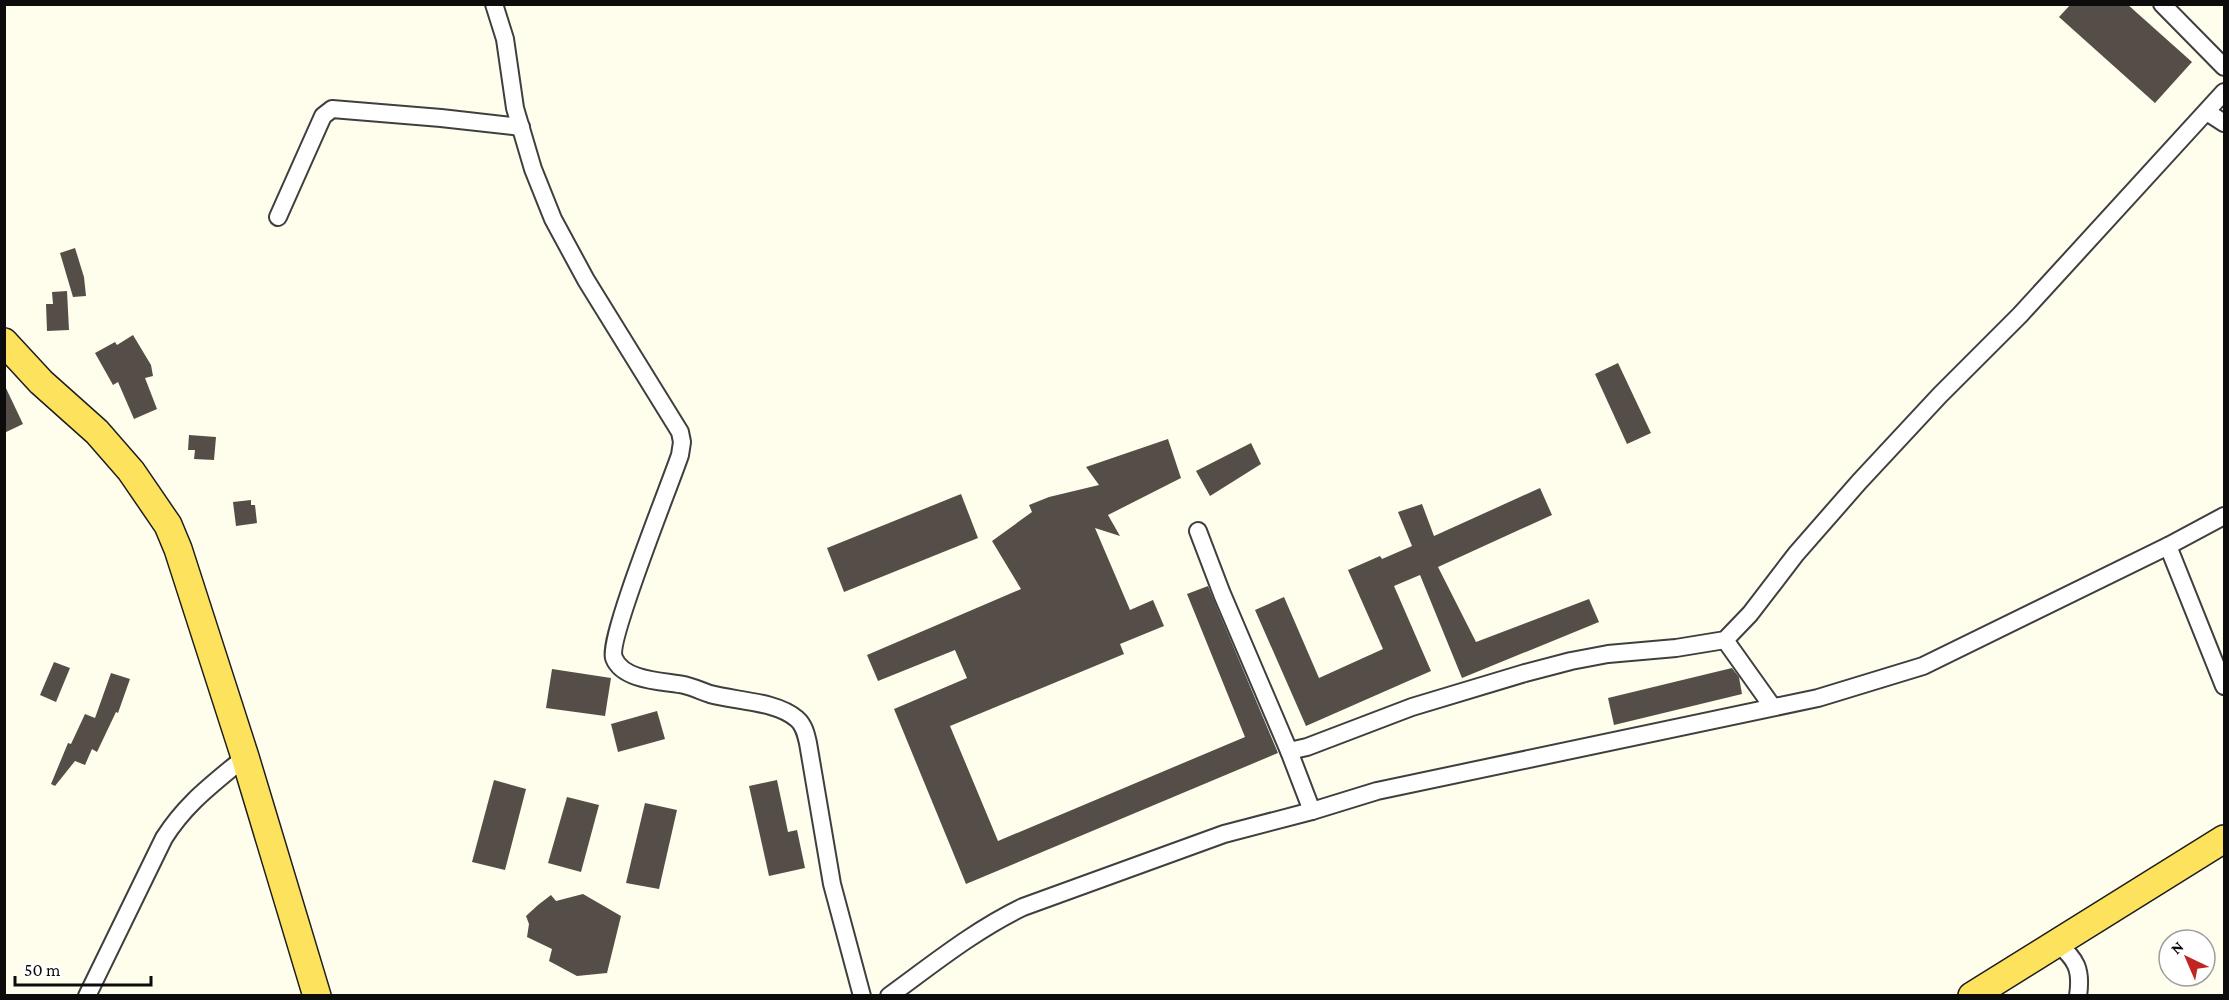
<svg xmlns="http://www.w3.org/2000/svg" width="2229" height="1000" viewBox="0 0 2229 1000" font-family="'Crimson Pro',serif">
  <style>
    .building { fill: #554e48 }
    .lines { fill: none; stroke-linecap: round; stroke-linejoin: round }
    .street-casing { stroke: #3f3f3f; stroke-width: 20 }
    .primary-casing { stroke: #1d1d1d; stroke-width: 30 }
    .street { stroke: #fff; stroke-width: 16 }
    .primary { stroke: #fde25d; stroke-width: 27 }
  </style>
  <rect width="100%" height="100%" fill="#fffdeb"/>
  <!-- building -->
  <g class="building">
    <path d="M2071,4h56l65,58 -37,41 -96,-86z"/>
    <path d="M75,248l9,29 2,19 -13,1 -13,-44z"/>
    <path d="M67,291l2,39 -22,1 -1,-27h7l-1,-12z"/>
    <path d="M133,335l18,30 2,11 -8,2 12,31 -23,10 -16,-37 -5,3 -18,-32 20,-11 2,3z"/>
    <path d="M1618,363l33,70 -24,11 -32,-70z"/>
    <path d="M4,384l19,40 -19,9z"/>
    <path d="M189,435l27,2 -2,23 -20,-1 1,-9h-7z"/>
    <path d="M1168,439l13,39 -73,37 12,21 -25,-8 35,82 23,-10 11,26 -44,18 4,10 -174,72 48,115 247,-104 -58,-143 21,-8 70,167 -312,131 -72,-175 73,-31 -12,-28 -77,31 -11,-26 154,-66 -29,-48 40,-29 -3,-7 20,-8 50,-12 -13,-18z"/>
    <path d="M1251,443l10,21 -51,32 -14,-25z"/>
    <path d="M1540,488l12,27 -114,52 38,75 113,-43 10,23 -137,56 -42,-103 -26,11 37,85 -125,55 -51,-116 29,-13 35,81 64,-29 -35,-79 32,-14 2,3 30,-13 -14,-34 24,-8 12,32z"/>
    <path d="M961,494l17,44 -134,54 -17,-44z"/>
    <path d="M251,500v5h4l2,18 -21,3 -3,-24z"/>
    <path d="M54,662l16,6 -14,34 -16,-7z"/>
    <path d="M1732,668l7,9 3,17 -128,31 -6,-27z"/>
    <path d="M552,669l59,9 -6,38 -59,-8z"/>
    <path d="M111,673l19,6 -12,34 -2,-1 -19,40 -5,-3 -7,16 -10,-4 -20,25 -4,-2 17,-41 3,1 14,-30 10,4z"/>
    <path d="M657,711l8,28 -47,13 -7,-28z"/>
    <path d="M494,780l32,9 -21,81 -33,-8z"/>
    <path d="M777,780l11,52 9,-2 8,38 -36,8 -20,-90z"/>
    <path d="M567,797l32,8 -18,67 -33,-9z"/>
    <path d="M645,803l32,7 -18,79 -33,-6z"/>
    <path d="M583,894l38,22 -14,57 -30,3 -28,-15 3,-12 -25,-12 2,-13 -3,-8 12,-11 13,-10 5,6z"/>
  </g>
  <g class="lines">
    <defs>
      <g id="street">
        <path d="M494,4l11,35 10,69 18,61 20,50 33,61 94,152 2,10 -2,13c-10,30 -73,185 -66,203 9,23 49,23 70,27 9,2 17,6 26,9 25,7 67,7 87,25 7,6 9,15 11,24l24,141 30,112"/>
        <path d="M2162,4l62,63"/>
        <path d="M2207,112l17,11"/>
        <path d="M278,217l45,-101 9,-7 109,9 80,9"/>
        <path d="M1198,531l24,63 67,157 23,60"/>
        <path d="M2168,546l56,140"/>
        <path d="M1725,640l47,66"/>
        <path d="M1289,751l18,-4 105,-40 113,-34 46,-12 37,-7 68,-6 49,-8 25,-26 46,-60 63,-72 81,-87 80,-80 204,-223"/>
        <path d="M2057,943c19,16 25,26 21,53"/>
        <path d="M87,996l77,-158c23,-36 49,-54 81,-81"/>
        <path d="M889,996c44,-32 86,-66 134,-89l201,-73 88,-23 65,-20 441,-93 105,-32 245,-120 56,-30"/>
      </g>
      <g id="primary">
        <path d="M4,342l37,40 56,50 34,39 37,54 10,24 67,208 72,239"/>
        <path d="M1972,996l252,-157"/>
      </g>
    </defs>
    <!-- street casing -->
    <use href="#street" class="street-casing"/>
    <!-- primary casing -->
    <use href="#primary" class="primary-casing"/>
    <!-- street -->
    <use href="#street" class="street"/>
    <!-- primary -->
    <use href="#primary" class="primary"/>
  </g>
  <!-- border -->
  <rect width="2229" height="1000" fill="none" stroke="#0c0c0c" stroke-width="12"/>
  <!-- north arrow -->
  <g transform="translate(2187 958) rotate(316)"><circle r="28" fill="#ffffff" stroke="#9e9e9e" stroke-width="1.5"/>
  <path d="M0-4.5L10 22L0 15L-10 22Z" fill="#c02520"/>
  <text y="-9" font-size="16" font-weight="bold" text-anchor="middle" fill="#0c0c0c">N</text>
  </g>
  <!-- scale -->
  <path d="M15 976v9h136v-9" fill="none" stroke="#0c0c0c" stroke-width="3"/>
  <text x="24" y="976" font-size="18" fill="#0c0c0c" stroke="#ffffff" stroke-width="4.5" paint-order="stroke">50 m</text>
</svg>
